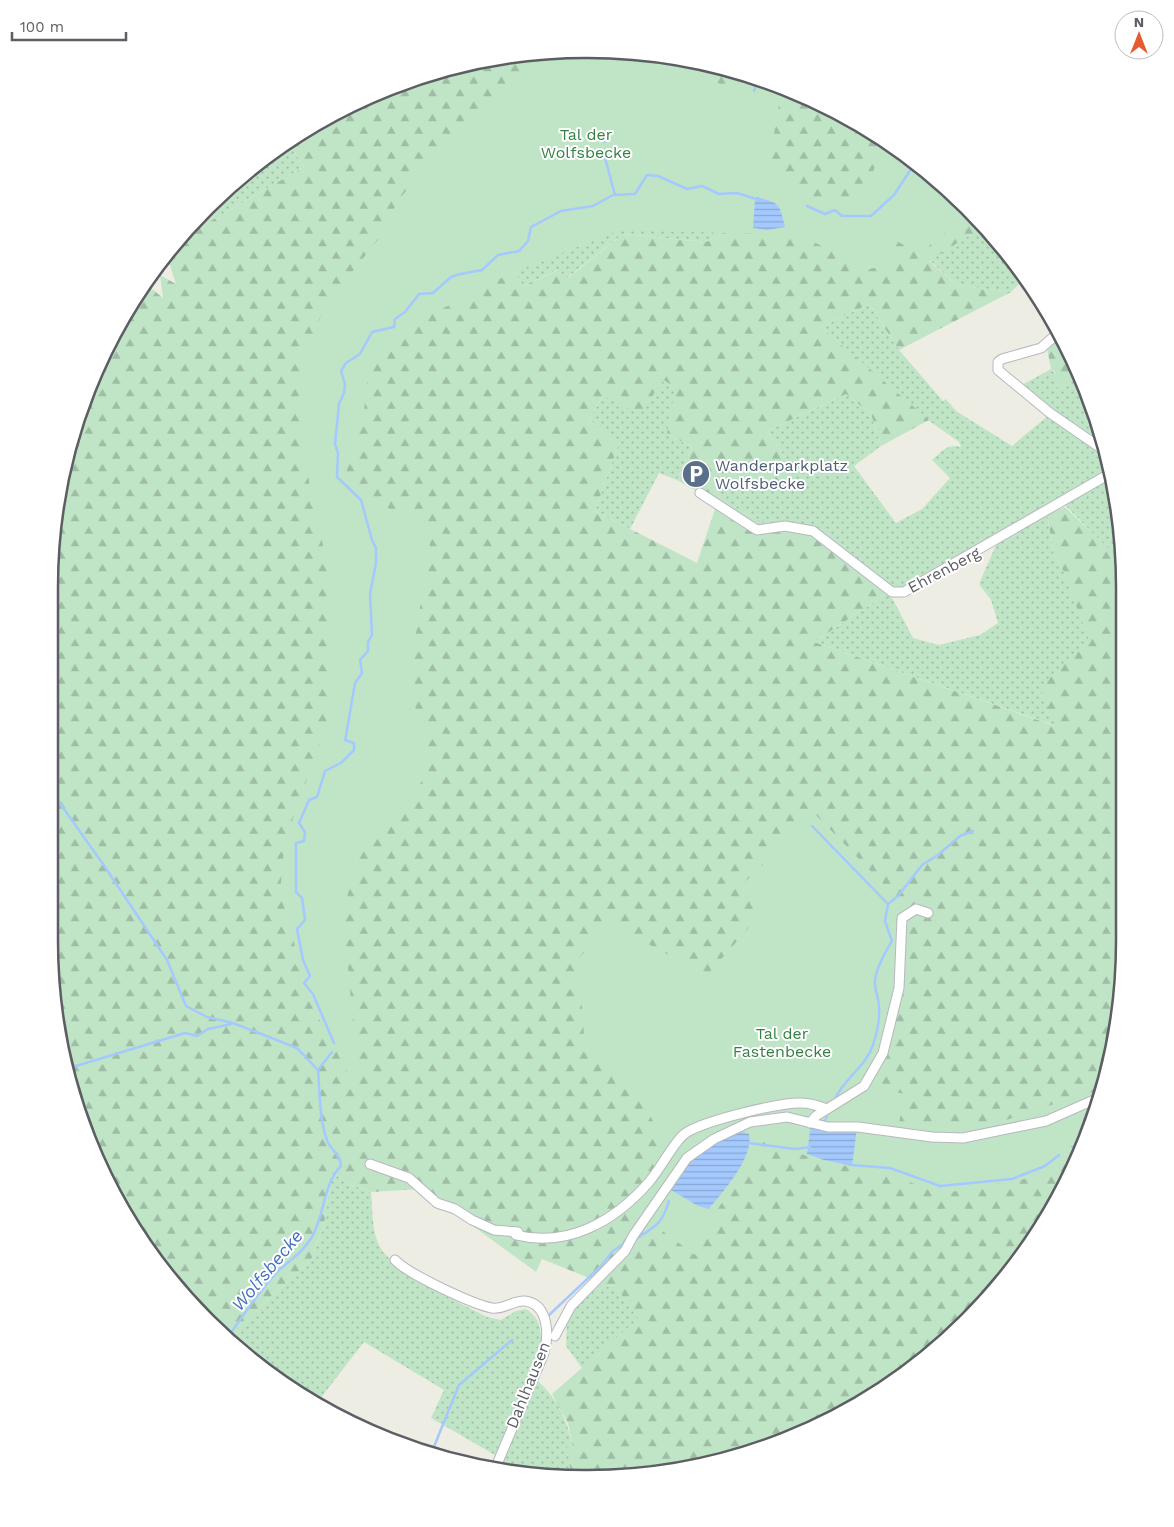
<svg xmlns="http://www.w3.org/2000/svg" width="1174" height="1527" viewBox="0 0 1174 1527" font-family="'Work Sans',sans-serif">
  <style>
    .grass { fill: url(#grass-dots) }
    .forest { fill: url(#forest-firs); fill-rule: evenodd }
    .park { fill: #c0e5c6 }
    .water { fill: url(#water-rules) }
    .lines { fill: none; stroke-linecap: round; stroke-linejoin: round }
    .stream { stroke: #a4c9fe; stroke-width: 2.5 }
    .street-casing { stroke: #b6b8bd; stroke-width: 11 }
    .street { stroke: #fff; stroke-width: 9 }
    .labels { text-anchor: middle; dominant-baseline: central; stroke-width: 4; stroke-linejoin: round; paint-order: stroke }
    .park-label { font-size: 16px; fill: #358144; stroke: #fff }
    .service-label { font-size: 16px; fill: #4e5e75; stroke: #fff; text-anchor: start }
    .street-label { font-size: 16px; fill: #5c5e64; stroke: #fff }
    .water-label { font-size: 18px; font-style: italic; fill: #4670c1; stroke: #fff }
    .rim { fill: none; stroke: #5c5e64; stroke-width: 2.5 }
  </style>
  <defs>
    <pattern id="grass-dots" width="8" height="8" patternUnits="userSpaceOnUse" patternTransform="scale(1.25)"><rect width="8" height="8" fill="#c0e5c6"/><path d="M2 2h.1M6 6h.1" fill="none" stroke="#9fbda4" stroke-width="1.8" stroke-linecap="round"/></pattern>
    <pattern id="forest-firs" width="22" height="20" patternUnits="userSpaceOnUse" patternTransform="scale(1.25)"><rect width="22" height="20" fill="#c0e5c6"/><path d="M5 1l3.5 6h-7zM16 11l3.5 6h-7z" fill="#9fbda4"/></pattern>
    <pattern id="water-rules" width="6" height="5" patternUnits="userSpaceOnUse" patternTransform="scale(1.25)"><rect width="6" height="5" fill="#a4c9fe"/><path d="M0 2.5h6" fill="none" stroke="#89a6d1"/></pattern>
  </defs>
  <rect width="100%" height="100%" fill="#eeede4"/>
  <!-- grass -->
  <g class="grass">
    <path d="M287,141l17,26 -111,64 -2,-4 41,-44z"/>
    <path d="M559,223h185l-38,19 -83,-8 -56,44 -10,-8 -34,16 -14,-23z"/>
    <path d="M984,226l42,51 -15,15 -54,-7 -28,-25z"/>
    <path d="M869,304l30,46 44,51 3,-2 10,12 56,35 39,-33 54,35 16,69v45l-60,-61 -15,7 8,47 9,15 27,70 -49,47 15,39 -242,-84 75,-50 24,46 26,7 41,-10 18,-12 -7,-23 -12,-16 17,-39 -2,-5 -85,48 -24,1 -164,-89 -8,-14 6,-19 72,-1 -24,-35 79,-37 25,20 10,32 -27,20 42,57 26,-14 28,-31 -18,-18c10,-9 16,-17 29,-13l-2,-5 -38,-27 -100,-88z"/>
    <path d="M1051,369l14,17 14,-9 18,37 7,32 -52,-34 -30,-27z"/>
    <path d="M664,380l12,8 -9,46 25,13 -15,33 -18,-7 -29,56 -35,-18 23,-65 -29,-27 14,-23z"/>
    <path d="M332,1172l15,11 24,9c2,20 0,45 13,61 8,9 22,16 32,23l-2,4 73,37 14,3 15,-9 10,-2c13,8 16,20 15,36l-46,110 -64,-37 13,-28 -80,-48 -48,62 -88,-67 83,-77 13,-35z"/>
    <path d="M615,1285l24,34 -57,49 -16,-22 1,-29 15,-24z"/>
    <path d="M537,1380c22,21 30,39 36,68h-5l3,26 -74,-5z"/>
  </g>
  <!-- forest -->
  <g class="forest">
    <path d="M587,49l105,10 101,31 93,50 82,67 16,19 -55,35 28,24 54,7 -112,58 -30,-46 -48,23 108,93 -48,26 -10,-32 -25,-20 -79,37 24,35 -1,19 -44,4 -27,-21 -6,18 8,14 52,28 42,4 74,60 -75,50 241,84 -15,-39 49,-47 -26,-70 -9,-15 -7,-41 18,-7 56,53v451l-22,90 -11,29 -53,109 -68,82 -81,67 -126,62 -138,27 -51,-3 -4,-27h6l-5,-24 -16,-29 86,-75 -23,-34 -33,8 12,-13 -52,-21 -6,13 -114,-83 -51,3 -24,-9 -15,-11 -8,53 -13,35 -83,77 -21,-16 -86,-112 -54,-129 -18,-140 1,-388 17,-105 37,-98 41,-66 18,15 -3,-23 16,9 -10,-31 25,-26 2,4 111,-64 -17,-26 94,-51 101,-31zM657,193l87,30 -38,19 -83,-8 -55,44 -10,-8 -35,16 -14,-23zM664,380l11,8 -8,46 25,13 -15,33 40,23 -20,60 -102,-52 23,-65 -29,-27 14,-23 36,18z"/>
    <path d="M1059,337l20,40 -14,9 -8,2 -2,-16 -4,-3 -4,-21z"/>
  </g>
  <!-- park -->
  <g class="park">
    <path d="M587,49l89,9 7,11 40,16 20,-7 2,-3 37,11 -13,78 32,36 63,-1 20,-60 88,72 -53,43 -27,-16 5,24 -31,8 -65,-35 -181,-5 -113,45 -94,49 -45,49 -4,38 -19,66 14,21 74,26 -25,160 24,77 -14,27 -38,37 -24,38 -8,30 -4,31 10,109v51l-49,-91 -12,-55 -13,-46 5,-51 46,-129 1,-113 -12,-71 -18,-77 -3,-42 2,-49 26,-57 54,-67 16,-34 42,-52 62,-52 33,-44z"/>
    <path d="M815,814l87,89 -7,13 5,17 -8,30v59l-19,66 32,6 -6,29 92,2 90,-30 21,-5 -5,23 -20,40 -8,2 -33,22 -96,17 -38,-15 -86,-20 -52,-17 -47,68 -22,45 -69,-51 42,-51 -16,-34 -17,-30 -50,-38 -3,-45 -8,-40 32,-44 101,53 41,-46 6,-22 -11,-23z"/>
  </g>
  <!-- water -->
  <g class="water">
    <path d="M757,197c24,7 22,6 28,30l-18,3 -14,-2 2,-29z"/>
    <path d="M811,1123l46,5 -5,38 -28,-6 -17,-6z"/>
    <path d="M743,1132l6,2c5,24 -26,57 -40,75l-11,-3 -27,-16 12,-22 27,-27z"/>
  </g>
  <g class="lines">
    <!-- stream -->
    <g class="stream">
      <path d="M754,91l3,-9"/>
      <path d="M604,142l1,-6"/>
      <path d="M604,154l11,41"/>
      <path d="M807,206l18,8 10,-4 7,6h29l23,-21 21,-32"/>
      <path d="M49,788l54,76 64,96 19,46 21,11 26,6 64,25 21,22"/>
      <path d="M812,826l76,78 -3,17 7,20c-7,12 -15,25 -17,39 -1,9 4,18 4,27 1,13 -2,26 -6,38 -7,22 -29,33 -38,54"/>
      <path d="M888,904l10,-8 24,-31 16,-10 22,-19 13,-5"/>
      <path d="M334,1043l-21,-49 -9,-11 6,-7 -7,-16 -6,-31 8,-9 -3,-22 -6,-6v-49l8,-2 1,-9 -6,-9 10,-23 8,-3 8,-26 16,-8 13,-13v-7l-9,-3 1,-4 9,-53 7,-10 -2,-13 8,-9v-9l4,-7 -2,-41 6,-31v-15l-4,-8 -11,-40 -24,-23 1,-24 -3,-9 4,-40 5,-11 1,-9 -4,-13 5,-8 14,-9 12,-22 22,-5 1,-8 10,-7 14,-18 14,-1 18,-16 9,-3 22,-4 16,-15 21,-4 9,-10 3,-14 30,-16 32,-5 20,-11 22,-1 12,-19 11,1 29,13 15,-3 17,8 18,-1 19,6"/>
      <path d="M66,1069l119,-36 12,3 11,-7 23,-5"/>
      <path d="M823,1124l4,-7"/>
      <path d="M749,1143l46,6 15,-2"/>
      <path d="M1072,1147l10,-4"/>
      <path d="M851,1165l39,3 50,18 72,-7 33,-13 14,-11"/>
      <path d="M636,1239c20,-13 26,-15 33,-38"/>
      <path d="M548,1316l53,-50 12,-15 12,-8"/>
      <path d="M228,1337c14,-20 32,-47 49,-65 13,-12 26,-20 35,-35 13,-23 11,-53 29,-71 -1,-13 -11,-16 -14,-26 -8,-22 -7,-48 -9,-70l14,-18"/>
      <path d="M431,1454l28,-69 53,-45"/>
    </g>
    <defs>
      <g id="street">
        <path d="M1057,334l-16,14 -39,11 -4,3v8l52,43 55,38"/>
        <path d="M74,430l33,-86"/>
        <path d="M700,493l57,37 28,-4 28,5 79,61h12l207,-119"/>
        <path d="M810,1123l6,-7 48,-30 19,-33 16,-65 3,-70 14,-9 12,4"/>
        <path d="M370,1164l39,14 28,25 18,6 17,11 22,10 24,2"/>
        <path d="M514,1232l2,3c52,13 99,-14 133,-53 12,-14 20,-32 33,-46 14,-14 99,-34 120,-33 8,0 17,3 25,6"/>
        <path d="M395,1260c13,14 77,44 97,48 12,2 21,-8 33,-7 24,3 24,35 19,52l-49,116"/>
        <path d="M555,1336l16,-30 54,-55 8,-15 54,-78 27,-19 36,-17 37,-5 41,10h30l74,10 31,1 83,-17 50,-22"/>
      </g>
    </defs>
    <!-- street casing -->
    <use href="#street" class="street-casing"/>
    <!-- street -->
    <use href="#street" class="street"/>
  </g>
  <!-- icons -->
  <defs>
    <symbol id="parking-disc" viewBox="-11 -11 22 22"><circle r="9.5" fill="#5c6f8a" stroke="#fff"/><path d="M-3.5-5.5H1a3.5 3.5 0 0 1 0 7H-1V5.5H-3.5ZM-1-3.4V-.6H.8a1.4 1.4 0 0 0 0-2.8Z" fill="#fff"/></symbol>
  </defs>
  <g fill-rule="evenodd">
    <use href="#parking-disc" x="680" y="458" width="32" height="32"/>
  </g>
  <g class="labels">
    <!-- park labels -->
    <g class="park-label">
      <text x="586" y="134">Tal der<tspan x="586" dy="18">Wolfsbecke</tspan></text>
      <text x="782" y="1033">Tal der<tspan x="782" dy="18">Fastenbecke</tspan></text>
    </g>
    <!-- service labels -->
    <g class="service-label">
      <text x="715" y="465">Wanderparkplatz<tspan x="715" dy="18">Wolfsbecke</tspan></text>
    </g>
    <!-- street labels -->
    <g class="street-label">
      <text transform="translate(944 570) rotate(-28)">Ehrenberg</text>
      <text transform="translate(528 1385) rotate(-68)">Dahlhausen</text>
    </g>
    <!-- water labels -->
    <g class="water-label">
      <text transform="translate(267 1270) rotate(-50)">Wolfsbecke</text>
    </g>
  </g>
  <!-- crop -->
  <path d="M0 0H1174V1527H0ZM587 58H587A529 529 0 0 1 1116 587V941A529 529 0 0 1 587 1470H587A529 529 0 0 1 58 941V587A529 529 0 0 1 587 58Z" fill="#fff" fill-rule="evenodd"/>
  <path class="rim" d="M587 58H587A529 529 0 0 1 1116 587V941A529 529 0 0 1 587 1470H587A529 529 0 0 1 58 941V587A529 529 0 0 1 587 58Z"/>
  <!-- north arrow -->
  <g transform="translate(1139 35)"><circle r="24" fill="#ffffff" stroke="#bebfc1"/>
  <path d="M0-4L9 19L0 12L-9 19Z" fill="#e65a31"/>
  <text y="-8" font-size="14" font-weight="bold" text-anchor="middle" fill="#5c5e64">N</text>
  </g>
  <!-- scale -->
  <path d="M12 32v8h114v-8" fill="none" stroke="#5c5e64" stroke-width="2.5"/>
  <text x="20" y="32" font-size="15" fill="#5c5e64" stroke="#ffffff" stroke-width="4" paint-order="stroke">100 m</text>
</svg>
